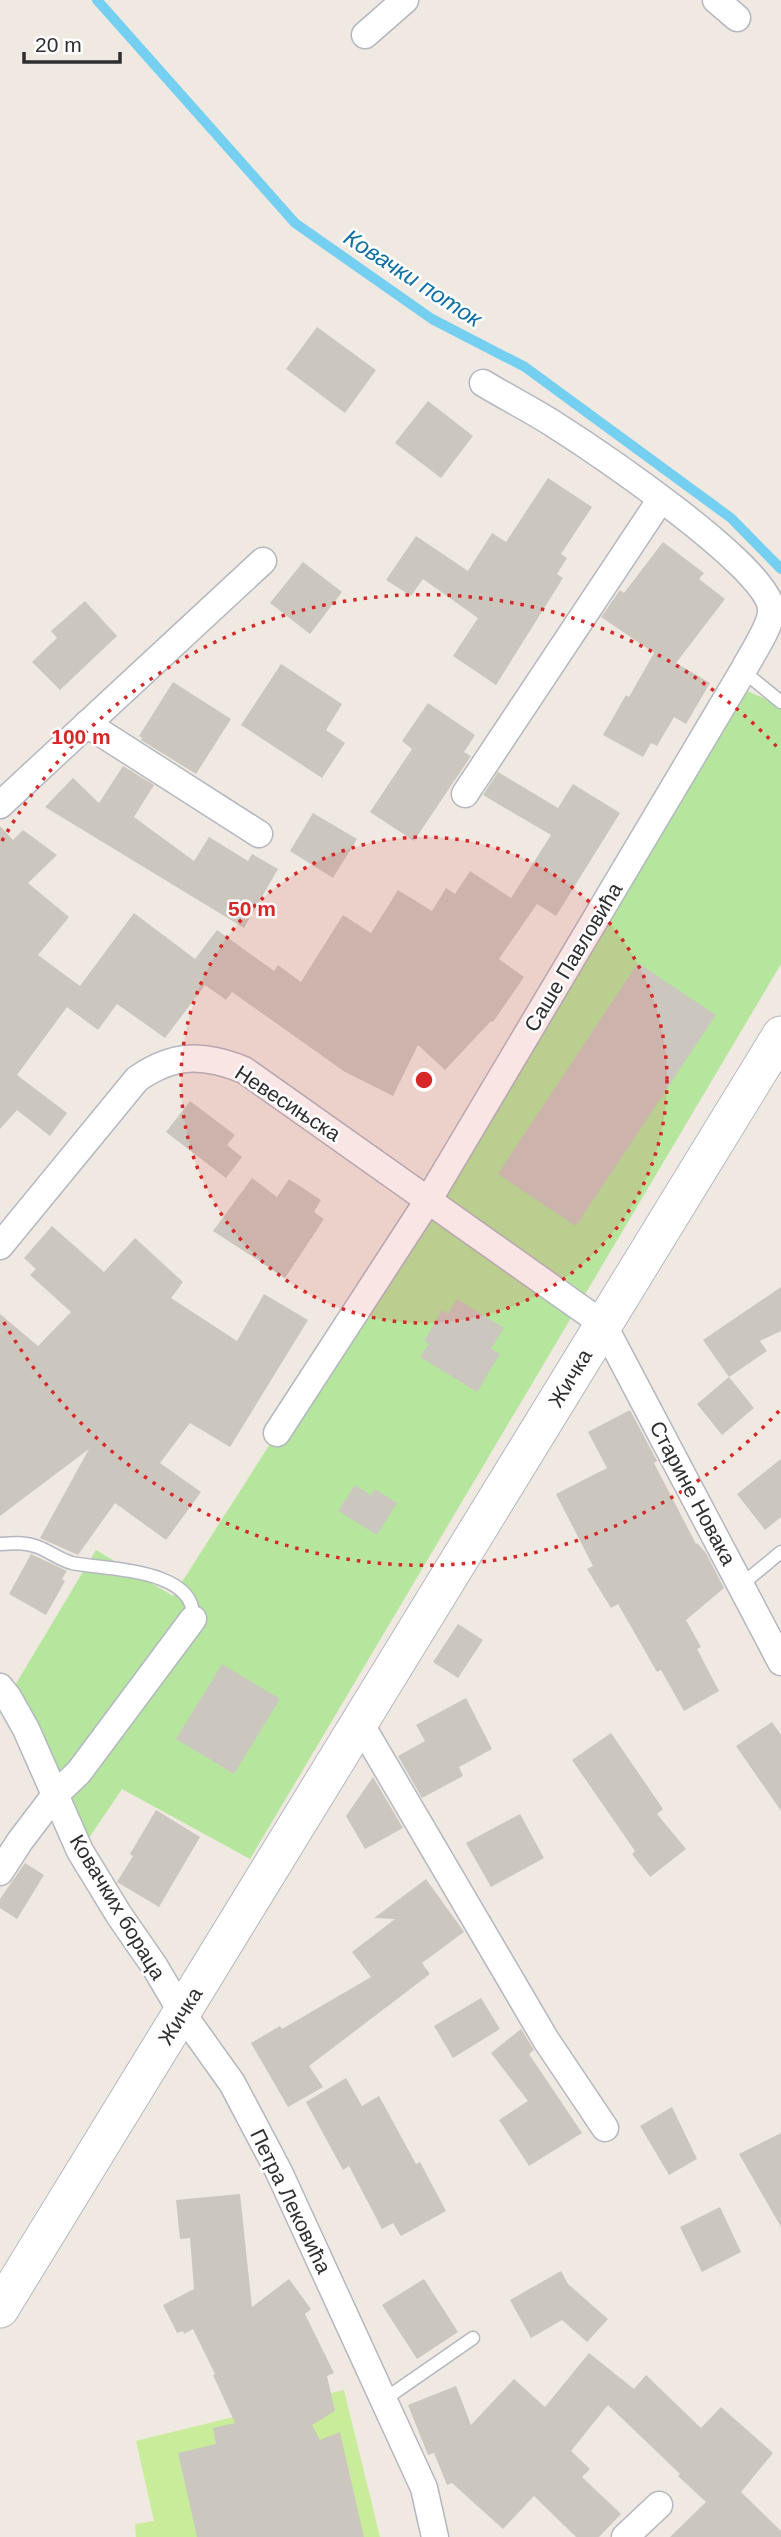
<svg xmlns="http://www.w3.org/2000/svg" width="781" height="2537" viewBox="0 0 781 2537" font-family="Helvetica,sans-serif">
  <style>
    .green { fill: #b6e59e }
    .pitch { fill: #c9ec9a }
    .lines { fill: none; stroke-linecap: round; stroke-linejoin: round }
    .stream { stroke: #75cff0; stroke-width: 10 }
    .building { fill: #cbc7bf }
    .lane-casing { stroke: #b4b7c1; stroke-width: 15 }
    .street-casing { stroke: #b4b7c1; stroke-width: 29 }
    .secondary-casing { stroke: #b4b7c1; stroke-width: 39 }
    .lane { stroke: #fff; stroke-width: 12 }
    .street { stroke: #fff; stroke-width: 26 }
    .secondary { stroke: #fff; stroke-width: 37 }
    .ring { fill: none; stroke: #d62828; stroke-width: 3.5; stroke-dasharray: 3.5 7 }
    .labels { text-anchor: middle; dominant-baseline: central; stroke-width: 5; stroke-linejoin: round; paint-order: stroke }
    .street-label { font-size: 21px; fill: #2e2e2e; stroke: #fff }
    .water-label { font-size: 23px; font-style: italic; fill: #0d6fa3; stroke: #fff }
    .centre { fill: #d62828; stroke: #fff; stroke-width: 3.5 }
    .ring-label { font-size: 21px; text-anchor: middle; font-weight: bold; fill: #d62828; stroke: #fff; stroke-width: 5; stroke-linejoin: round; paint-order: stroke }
  </style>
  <rect width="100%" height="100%" fill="#efe9e1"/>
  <!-- green -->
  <path class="green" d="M732,685l49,20v259l-531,895 -128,-70 -42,62 -72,-154 88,-147 77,46 104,-163z"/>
  <!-- pitch -->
  <path class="pitch" d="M344,2390l36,147h-244l-1,-13 19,-3 -18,-80z"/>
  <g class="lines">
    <!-- stream -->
    <path class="stream" d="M97,0l198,223 137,96 93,48 206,151 50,51"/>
  </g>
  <!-- building -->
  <g class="building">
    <path d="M317,327l59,43 -31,43 -59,-44z"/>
    <path d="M428,401l45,35 -32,42 -46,-35z"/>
    <path d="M548,478l44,29 -31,47 6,4 -10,16 6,4 -67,107 -43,-29 25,-38 -55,-39 -12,17 -25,-16 30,-44 52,35 24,-38 14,9z"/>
    <path d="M663,542l41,31 -5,6 26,20 -49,64 34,20 -24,41 -12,-7 -17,29 -6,-3 -8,14 -40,-22 23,-40 3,2 25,-44 -53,-36 19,-27 4,3z"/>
    <path d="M303,562l39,30 -32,42 -40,-31z"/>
    <path d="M85,601l32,35 -57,54 -28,-28 25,-24 -6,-7z"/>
    <path d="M281,664l61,40 -16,26 19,13 -23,35 -81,-53z"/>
    <path d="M173,682l58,37 -35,55 -55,-34 1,-2 -3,-2z"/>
    <path d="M428,703l47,32 -11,17 7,4 -57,85 -44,-29 42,-63 -10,-8z"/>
    <path d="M123,766l31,19 -20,32 60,44 15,-24 39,24 4,-7 26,15 -34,59 -199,-121 28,-29 26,25z"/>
    <path d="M498,772l60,36 15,-24 47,29 -64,103 -19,-12 -38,55 25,18 -31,45 -2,-1 -46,49 -27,-25 -25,51 -48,-24 -113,-80 -6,8 -21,-15 -40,53 -48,-34 -19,26 -31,-23 -50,68 50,38 -17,23 -33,-26 -17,19v-303l13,14 10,-10 34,25 -29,28 41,34 -31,38 42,31 54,-73 61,46 22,-29 57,41 4,-6 23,17 42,-67 28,18 27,-43 34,21 14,-23 9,6 15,-23 41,27 40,-63 -68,-40z"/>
    <path d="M313,813l44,26 -24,39 -43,-27z"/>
    <path d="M638,963l78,52 -140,211 -78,-52z"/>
    <path d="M190,1101l45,34 -8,10 15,12 -16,21 -60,-46z"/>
    <path d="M252,1178l25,19 12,-18 32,21 -7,12 10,7 -39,59 -72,-47z"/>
    <path d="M52,1226l52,46 31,-34 48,44 -12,16 66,43 27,-47 44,26 -78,127 -40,-24 -30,40 41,29 -35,48 -51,-37 -37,52 -38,-17 49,-89 -89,67v-202l38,32 33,-34 -41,-37 6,-6 -12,-11z"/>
    <path d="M781,1287v44l-21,10 7,10 -38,26 -26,-37z"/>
    <path d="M457,1299l47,29 -13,21 9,5 -23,38 -57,-35 9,-13 -5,-3 18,-31 6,4z"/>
    <path d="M729,1377l25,31 -32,27 -25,-31z"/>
    <path d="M630,1410l27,51 -3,2 42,81 1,-1 9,10 18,35 -38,32 15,27 -4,2 22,42 -35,20 -23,-41 -4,2 -39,-68 -7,4 -24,-39 6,-3 -37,-72 51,-26 -19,-36z"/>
    <path d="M781,1459v58l-16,13 -28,-36z"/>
    <path d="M355,1485l16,10 4,-6 22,14 -20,32 -39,-24z"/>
    <path d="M31,1554l36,17 -5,8 3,2 -19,34 -37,-21z"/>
    <path d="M458,1624l25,16 -25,38 -25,-16z"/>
    <path d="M222,1664l58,35 -46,75 -58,-35z"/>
    <path d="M466,1698l26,51 -33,18 4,9 -41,22 -24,-42 27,-15 -9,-16z"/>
    <path d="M772,1722l9,13v76l-45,-65z"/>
    <path d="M611,1733l52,76 -6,5 29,35 -36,28 -18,-23 3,-3 -63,-91z"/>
    <path d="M373,1777l30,51 -38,21 -19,-33z"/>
    <path d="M156,1810l44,27 -41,70 -42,-25 16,-26 -3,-2z"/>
    <path d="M520,1814l24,44 -53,29 -25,-44z"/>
    <path d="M25,1863l19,12 -27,44 -17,-11v-9z"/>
    <path d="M426,1879l38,53 -42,31 8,11 -121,92 14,21 -35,20 -37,-64 29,-17 2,3 89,-52 -19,-25 43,-33 -21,-1z"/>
    <path d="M481,1998l19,31 -47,29 -19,-32z"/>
    <path d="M521,2029l13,21 -5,4 53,79 -53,33 -30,-46 29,-19 -37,-48z"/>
    <path d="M346,2078l16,28 17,-10 37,68 4,-2 26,49 -45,25 -8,-13 -11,6 -33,-63 -6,4 -37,-68z"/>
    <path d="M672,2107l25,52 -28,16 -29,-49z"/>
    <path d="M781,2133v94l-42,-73z"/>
    <path d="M240,2194l12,113 37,-28 22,30 -6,5 29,59 -7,3 8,35 -23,14 8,15 20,-8 24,105h-167l-19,-84 38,-9 -3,-16 22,-5 -22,-48 2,-1 -22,-45 -9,5 -1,-3 -6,2 -14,-28 31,-16 -4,-51 -10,1 -4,-39z"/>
    <path d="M720,2207l21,45 -39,20 -22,-45z"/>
    <path d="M561,2271l7,13 40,35 -21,23 -25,-22 -31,18 -21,-38z"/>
    <path d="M424,2279l34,53 -41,27 -35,-54z"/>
    <path d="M589,2353l45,36 12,-14 55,53 20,-21 52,46 -32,39 40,39v6h-111l36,-35 -28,-26 2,-2 -72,-69 -37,46 19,18 -8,8 39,37 -22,23h-23l-42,-41 -31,33 -51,-46 -5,2 -13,-32 -6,2 -20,-50 48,-19 15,39 43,-46 31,28z"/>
  </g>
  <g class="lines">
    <defs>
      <g id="lane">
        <path d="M743,671l38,31"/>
        <path d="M0,1544c13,-1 25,-2 38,3 11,4 22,13 34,16 34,7 125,5 121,56"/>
        <path d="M741,1585l40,-33"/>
        <path d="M385,2399l88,-61"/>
      </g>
      <g id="street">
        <path d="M716,0l21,18"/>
        <path d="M365,35l40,-35"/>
        <path d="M87,724l172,110"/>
        <path d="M465,794l196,-295"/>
        <path d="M0,805l263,-244"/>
        <path d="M0,1246l137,-167c37,-26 66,-25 107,-9l359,254 178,338"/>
        <path d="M277,1433l152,-234 314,-528c8,-16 30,-47 28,-63 -5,-43 -178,-159 -219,-185 -22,-14 -46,-26 -69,-40"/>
        <path d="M0,1687l8,10 18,32 54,122 39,64 36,52 27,46 50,70 47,89 145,316 11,49"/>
        <path d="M360,1723l186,317 59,88"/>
        <path d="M0,1872l20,-31 35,-46 24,-23 114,-153"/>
        <path d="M625,2537l34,-32"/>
      </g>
      <path id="secondary" d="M0,2309l781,-1274"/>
    </defs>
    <!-- lane casing -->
    <use href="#lane" class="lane-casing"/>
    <!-- street casing -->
    <use href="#street" class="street-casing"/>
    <!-- secondary casing -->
    <use href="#secondary" class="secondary-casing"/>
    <!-- lane -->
    <use href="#lane" class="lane"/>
    <!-- street -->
    <use href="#street" class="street"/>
    <!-- secondary -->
    <use href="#secondary" class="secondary"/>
  </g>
  <!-- distance rings -->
  <circle cx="424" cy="1080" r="243" fill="#d62828" fill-opacity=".12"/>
  <g class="ring">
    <circle cx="424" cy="1080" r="243"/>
    <path d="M779 1411A485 485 0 0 1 2 1319M2 841A485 485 0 0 1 779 749"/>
  </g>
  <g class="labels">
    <!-- street labels -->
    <g class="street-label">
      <text transform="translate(573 957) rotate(-59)">Саше Павловића</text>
      <text transform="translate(288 1103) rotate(33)">Невесињска</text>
      <text transform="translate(570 1378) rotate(-59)">Жичка</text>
      <text transform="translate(693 1493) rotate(62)">Старине Новака</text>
      <text transform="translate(118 1907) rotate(59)">Ковачких бораца</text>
      <text transform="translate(180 2016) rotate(-58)">Жичка</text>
      <text transform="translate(291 2201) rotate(64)">Петра Лековића</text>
    </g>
    <!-- water labels -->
    <g class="water-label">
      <text transform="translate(413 278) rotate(33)">Ковачки поток</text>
    </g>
  </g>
  <circle cx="424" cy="1080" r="10" class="centre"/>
  <g class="ring-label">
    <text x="81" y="744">100 m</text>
    <text x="252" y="916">50 m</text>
  </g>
  <!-- scale -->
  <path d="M24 52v10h96v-10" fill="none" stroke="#2e2e2e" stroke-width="3.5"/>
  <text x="35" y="52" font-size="21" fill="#2e2e2e" stroke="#ffffff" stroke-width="5" paint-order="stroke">20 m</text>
</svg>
